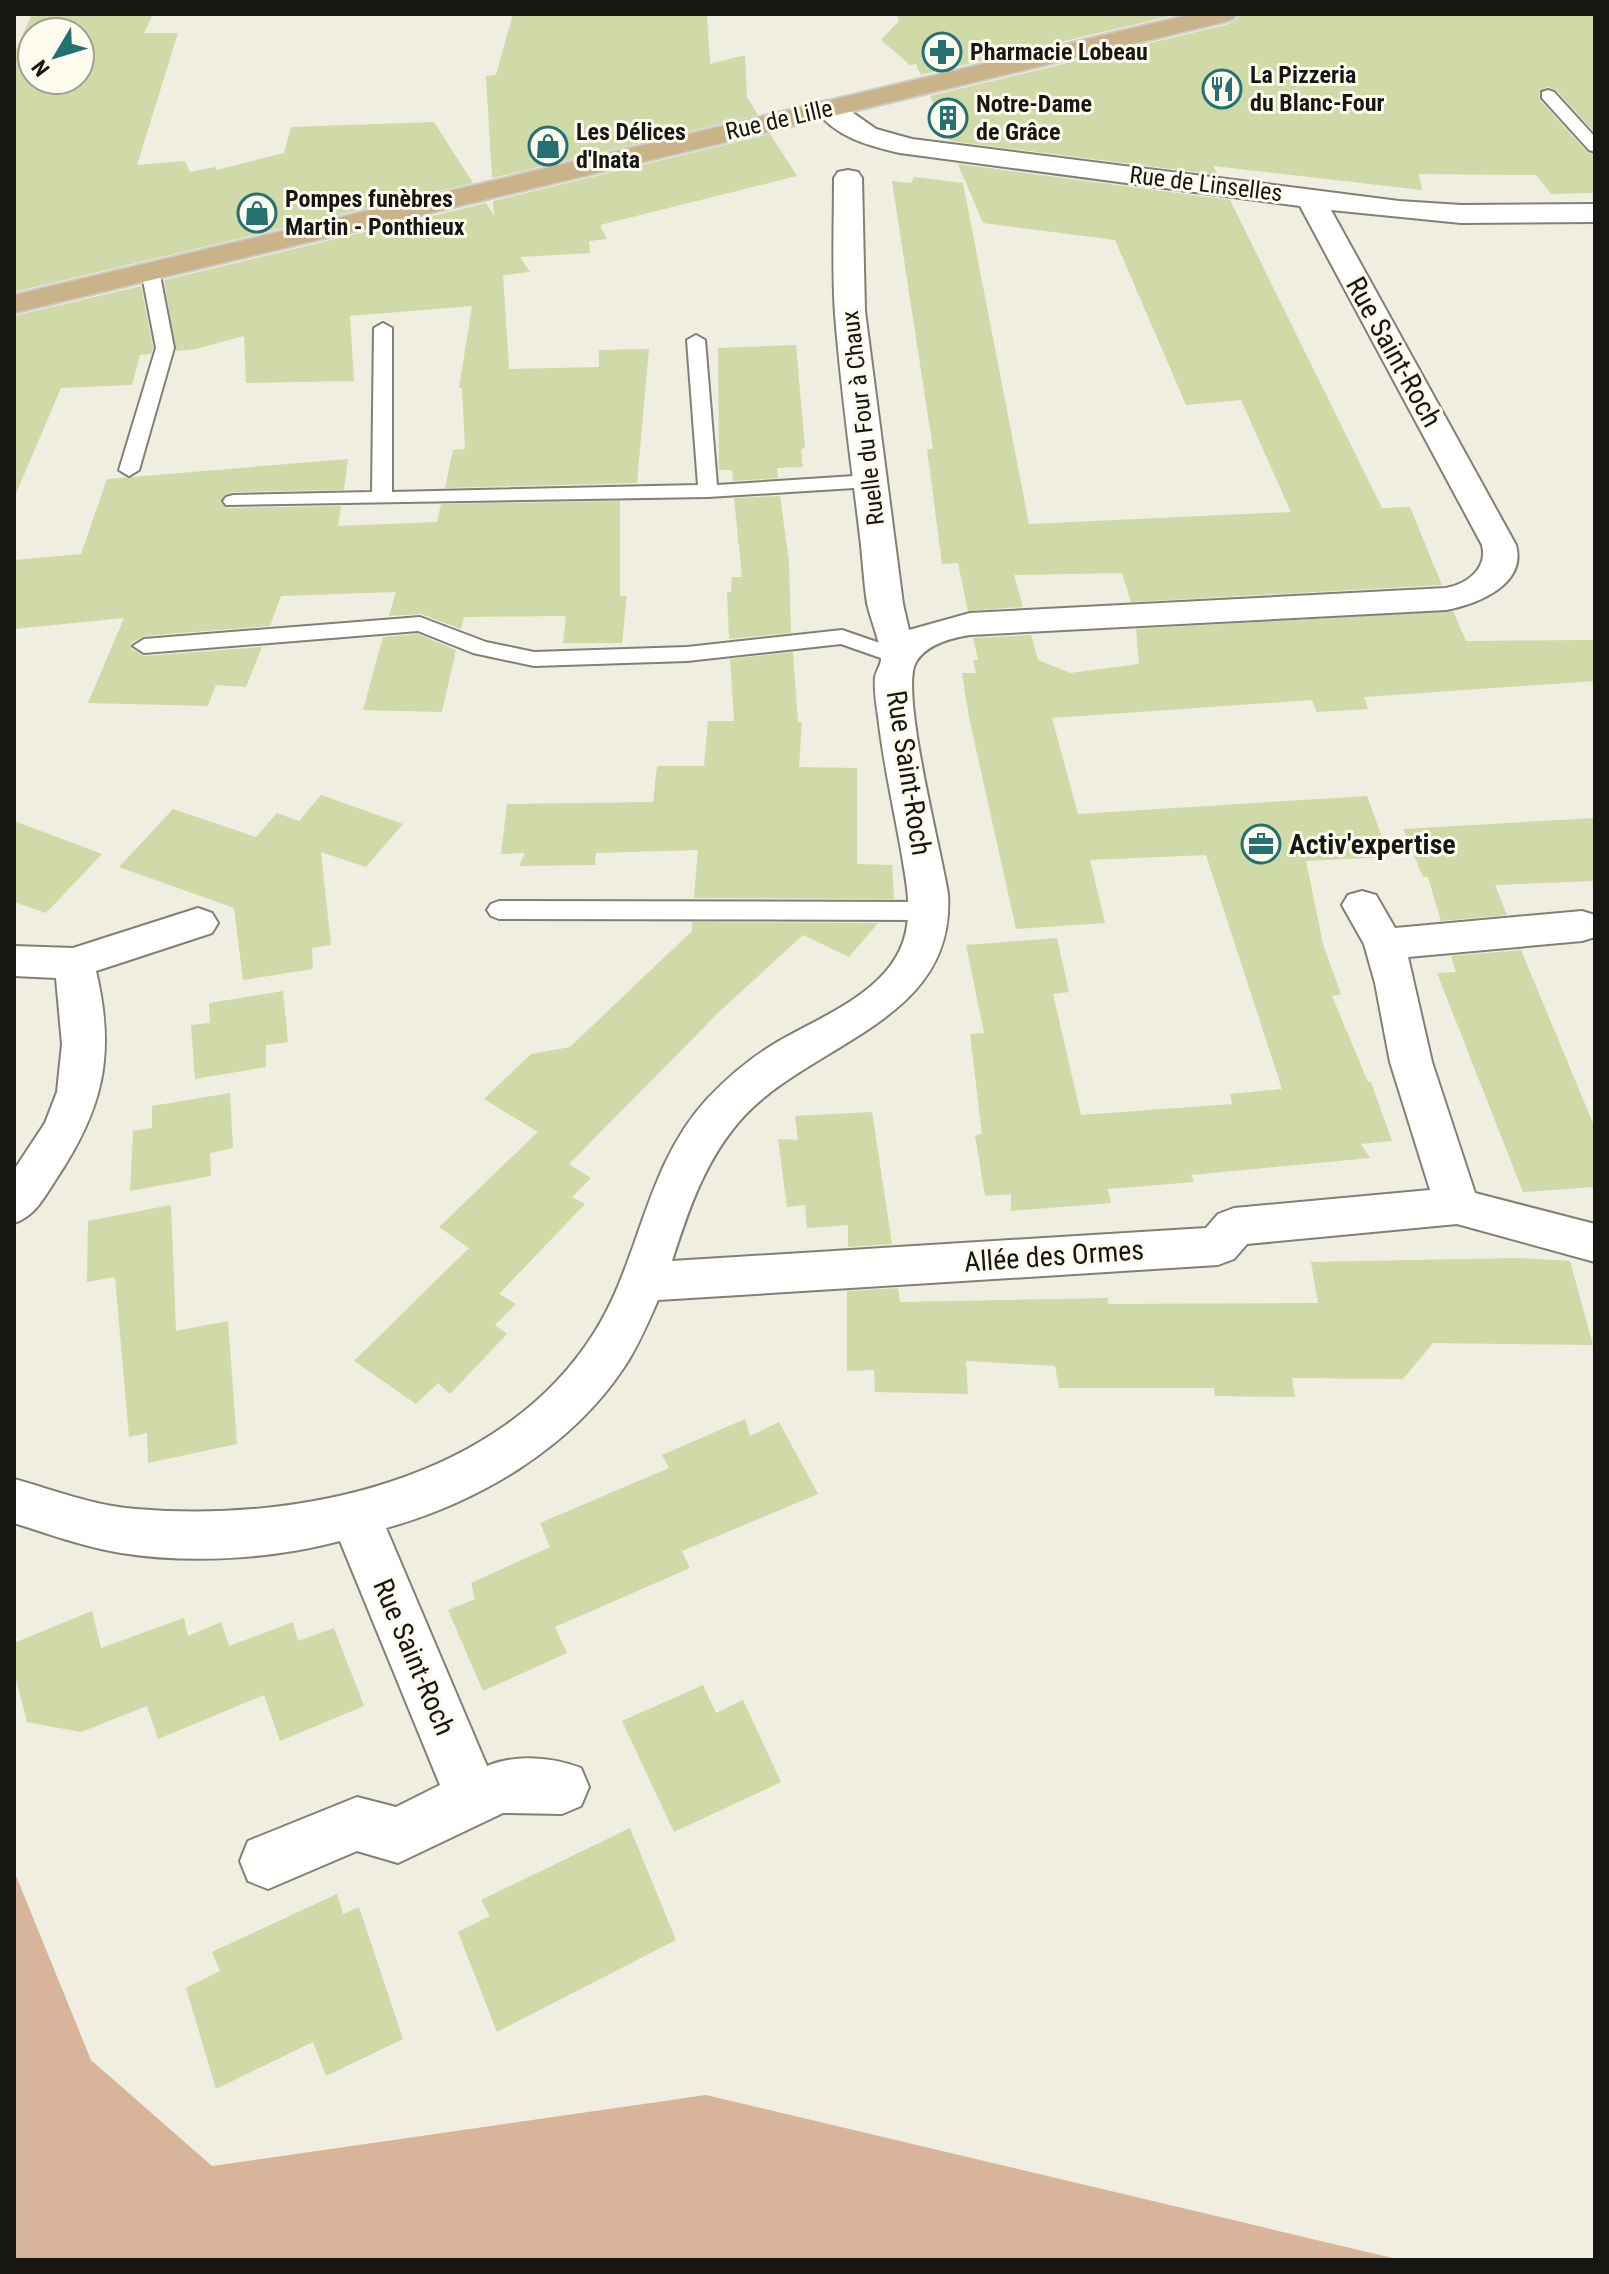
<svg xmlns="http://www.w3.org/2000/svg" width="1609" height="2274" viewBox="0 0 1609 2274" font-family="'Roboto Condensed',sans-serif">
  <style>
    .green { fill: #d8b59a }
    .building { fill: #d0d9a8; fill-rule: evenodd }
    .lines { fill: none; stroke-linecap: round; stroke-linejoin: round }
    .service-casing { stroke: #828074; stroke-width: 4 }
    .minor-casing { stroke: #828074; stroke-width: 4 }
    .primary-casing { stroke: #cccccb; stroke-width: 4 }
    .service { fill: #fff; fill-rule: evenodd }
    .minor { fill: #fff; fill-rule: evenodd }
    .primary { fill: #cbb389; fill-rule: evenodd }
    .labels { text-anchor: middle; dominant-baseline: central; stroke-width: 6; stroke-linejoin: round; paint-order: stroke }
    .far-poi-label { font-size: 24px; font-weight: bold; fill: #171612; stroke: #fdfbee; text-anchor: start }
    .far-street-label { font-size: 24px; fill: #171612; stroke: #fdfbee }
    .street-label { font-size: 28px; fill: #171612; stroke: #fdfbee }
    .poi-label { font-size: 28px; font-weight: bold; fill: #171612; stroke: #fdfbee; text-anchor: start }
  </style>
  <rect width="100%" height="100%" fill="#f0ede1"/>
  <!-- green -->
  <path class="green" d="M14,1871l77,189 121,106 494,-71 695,165h-1387z"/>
  <!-- building -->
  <g class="building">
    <path d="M32,14h121l-9,19h34l-41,132 48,-4 5,11 25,-5 2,3 67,-17 7,-26 143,-5 39,61 -459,109v-238zM32,32h48v48h-48z"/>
    <path d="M513,14h194l3,50 35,-9 2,42 11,18 -266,63 -6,-102 10,-1z"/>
    <path d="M896,14h283l-258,61 -5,-11 -6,1 -29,-25 18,-19z"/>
    <path d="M1240,14h355v119l-39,-43 -9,-3 -8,5 1,8 47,52 8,3v38l-44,1 -15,-19 -117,-1 3,16 -209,-24 5,9 -268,-34 -20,-45 295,-71 10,-4z"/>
    <path d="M770,134l27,42 -197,49 7,14 -18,2 1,12 -70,4 10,15 -27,3 6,94 90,-2v-17l50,-1 -12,134 -192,5 8,-38 12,-1 -3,-61h-3l13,-82 -122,10 4,65 -108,2 -2,-47 -48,13 -20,2 -12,-71 322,-77 8,13 -1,-15z"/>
    <path d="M958,164l272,36 152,308 28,-1 32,78 -311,17 -9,-29 -108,2 9,32 -55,4 -10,-48 -16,1 -15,-115h6l-41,-268 19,2 3,-6 49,6 66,341 262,-12 -50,-112 -55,5 -71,-165 -132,-17z"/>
    <path d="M141,286l12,62 -2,6 -11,1 -8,30 -71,3 -47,110v-182z"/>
    <path d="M796,345l9,103 -4,1 2,18 -26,1 1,10 -45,3 -1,-11h-13l-1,-122z"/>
    <path d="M348,459l-4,31 -111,2 -9,3 -3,8 5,5 115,-2 -3,20 99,-4 4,-18 179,-3v95h7l-5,47h-59l3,-27 -102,1 -3,12 -40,-15 -32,2 7,-24 -115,4 -11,30 -126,10 -13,7v6l13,7 118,-9 -16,40 -30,-2 -8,21 -120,-3 36,-85 -110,11v-69l67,-6 26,-75z"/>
    <path d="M780,496l9,65 2,72 -62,6 -2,-47h4l1,-15h10l-8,-79z"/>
    <path d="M1453,611l13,30 129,-1v41l-231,16 4,12 -51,3 -5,-12 -260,18 26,96 289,-18 22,61 -83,4 17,83 18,50 -9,2 36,86h3l21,59 -31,3 9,14 -179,17 3,7 -86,7 3,14 -100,8v-17l-26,2 -10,-61 7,-1 -12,-100 14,-1 -18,-88 91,-7 12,54 -16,2 28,121 151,-11 -2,-10 52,-5 -76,-234 -116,5 15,63 -89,6 -47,-212 -7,-44h14l-3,-13h5l-5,-22 58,-3 7,25 32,13 69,-9 -3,-35z"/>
    <path d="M418,634l38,16 -14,62 -79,-2 20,-73z"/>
    <path d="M793,652l5,70h4l-3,45 58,1v96l35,1 2,34 -200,-1 4,-48 -102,3 -1,12 -76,1 6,-13 -24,1 6,-50 146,-2 4,-36h47l4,-45h26l-4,-62z"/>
    <path d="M321,795l82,29 -37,43 -45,-15 10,93 -19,3 1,21 -70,11 -9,-72 -115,-41 54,-58 83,28 21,-24 22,8z"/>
    <path d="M1595,818v63l-100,4 12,30 -66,6 -13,-44h-5l-20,-48z"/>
    <path d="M14,821l88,33 -56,59 -32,-11z"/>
    <path d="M692,922l186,1 -29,34 -46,-22 -82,75 -152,154 22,14 -19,19 13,7 -86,90 17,10 -21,21 12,9 -57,60 -12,-11 -22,21 -62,-43 115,-113 -30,-21 99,-95 -54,-33 47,-45 39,-7 122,-116z"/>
    <path d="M1521,950l74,178v59l-72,5 -86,-219 19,-1 -5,-16z"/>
    <path d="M283,991l5,51 -22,3v22l-71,12 -4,-54 19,-2 -1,-20z"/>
    <path d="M230,1093l3,55 -23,5 1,23 -81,15 3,-60 19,-3v-22z"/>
    <path d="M872,1112l20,132 -44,3v-22l-41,3 -2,-23 -18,2 -9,-68 20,1 -3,-24z"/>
    <path d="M171,1205l5,126 52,-10 9,123 -89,19 -1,-30 -18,4 -14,-160 -28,5 1,-61z"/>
    <path d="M1518,1258l52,3 23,84 -160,-2 -30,36 -111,-1 3,19 -80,-1 -1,-8h-155l-4,-22 -89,-5 2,33 -93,-2 -1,-22 -27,1v-80l51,-3 2,14 208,-4v6l210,-1 -7,-41z"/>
    <path d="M745,1419l5,17 29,-14 39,72 -136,57 8,17 -135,59 12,26 -84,38 -35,-81 27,-11 -4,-16 79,-36 -10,-24 129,-55 -7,-13z"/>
    <path d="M92,1611l9,37 83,-30 4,18 33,-14 8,24 64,-24 5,19 36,-13 30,78 -84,35 -16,-46 -106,44 -11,-33 -66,26 -54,-10 -13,-51v-28z"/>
    <path d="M703,1685l13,28 27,-13 38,82 -107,50 -52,-111z"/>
    <path d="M630,1828l46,112 -179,92 -39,-100 32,-16 -9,-16z"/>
    <path d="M337,1894l6,20 16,-7 44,132 -77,37 -13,-34 -97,47 -30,-101 34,-17 -8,-19z"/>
  </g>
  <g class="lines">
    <defs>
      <g id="service">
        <path d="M1548,90l6,2 41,45v15l-6,-2 -47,-52v-6z"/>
        <path d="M150,265l9,5 15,78 -35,122 -10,6 -10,-6 37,-122 -15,-78z"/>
        <path d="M383,323l9,5v164l306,-7 -11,-145 9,-5 9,5 12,145 153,-10 10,6 -10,6 -162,10 -482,8 -3,-4 3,-4 7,-2 139,-3 2,-164z"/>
        <path d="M420,617l66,25 48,10 153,-5 155,-17 64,22 3,5 -11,7 -57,-20 -154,17 -153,5 -61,-13 -55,-22 -274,22 -11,-7 11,-7z"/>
        <path d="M499,901l431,1 8,3 4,6 -4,6 -8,3 -431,-1 -8,-3 -4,-6 4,-6z"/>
      </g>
      <g id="minor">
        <path d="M829,101l10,2 37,26 36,10 487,62 62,4 134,-1v18l-134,1 -130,-13 185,335c11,40 -39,59 -70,65l-476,25c-19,3 -43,9 -54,27 -17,28 26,191 32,232 8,126 -132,147 -203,221 -39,42 -56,93 -73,146l534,-33 12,-14 16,-6 196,-18 -40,-128 -15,-79 -11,-39 -22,-39 6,-10 14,-4 14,4 19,33 187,-17 13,4v22l-13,4 -174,16 24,105 43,131 120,31v38l-138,-38 -210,20 -13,15 -16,6 -560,35c-10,23 -20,46 -33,66 -54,82 -146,136 -239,162l101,238c28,-12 66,-9 94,2l8,19 -8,19 -19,8 -59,-1 -105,50 -41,-12 -89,38 -20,-8 -8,-20 8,-20 109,-44 39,10 44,-22 -100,-244c-68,18 -150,23 -219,12 -37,-6 -72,-19 -107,-30v-44c40,11 80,27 122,30 162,14 365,-28 458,-176 47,-74 50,-165 113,-234 20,-21 42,-40 67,-55 48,-29 124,-54 133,-118 4,-25 -2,-51 -6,-76 -8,-45 -18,-89 -23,-134 -2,-13 -4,-26 -3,-39 1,-6 6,-12 6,-18 1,-13 -11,-41 -14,-56 -3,-19 -4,-39 -6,-58 -9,-77 -20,-154 -26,-231 -3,-45 -1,-91 -1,-136l4,-6 10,-2 10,2 4,6 3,133 38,293 6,26 61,-17 476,-25c22,-4 42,-20 36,-43l-182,-339 -400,-53c-31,-7 -65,-16 -85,-44l4,-6z"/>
        <path d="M198,908l14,5 6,10 -6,10 -116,38c20,85 7,138 -41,210 -12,18 -20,35 -41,42v-53l31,-47 12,-31 5,-48 -6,-66 -42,-2v-30l59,2z"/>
      </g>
      <path id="primary" d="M1192,14h45l-4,5 -9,3 -1210,291v-18z"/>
    </defs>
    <!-- service casing -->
    <use href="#service" class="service-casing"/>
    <!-- minor casing -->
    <use href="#minor" class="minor-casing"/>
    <!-- primary casing -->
    <use href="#primary" class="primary-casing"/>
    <!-- service -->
    <use href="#service" class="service"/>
    <!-- minor -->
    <use href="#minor" class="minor"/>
    <!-- primary -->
    <use href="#primary" class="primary"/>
  </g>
  <!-- icons -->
  <defs>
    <symbol id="pharmacy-ring" viewBox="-11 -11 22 22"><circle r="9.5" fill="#fdfbee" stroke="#257070" stroke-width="1.5"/><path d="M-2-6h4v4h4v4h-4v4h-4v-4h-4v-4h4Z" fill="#257070"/></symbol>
    <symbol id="restaurant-ring" viewBox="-11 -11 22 22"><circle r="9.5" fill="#fdfbee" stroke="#257070" stroke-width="1.5"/><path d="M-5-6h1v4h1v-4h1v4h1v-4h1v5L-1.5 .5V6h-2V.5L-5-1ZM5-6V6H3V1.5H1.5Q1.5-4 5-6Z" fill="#257070"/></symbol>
    <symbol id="building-ring" viewBox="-11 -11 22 22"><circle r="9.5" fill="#fdfbee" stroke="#257070" stroke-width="1.5"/><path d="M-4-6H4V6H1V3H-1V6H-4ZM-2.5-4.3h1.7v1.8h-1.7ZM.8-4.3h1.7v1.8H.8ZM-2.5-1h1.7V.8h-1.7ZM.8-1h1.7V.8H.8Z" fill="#257070"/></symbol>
    <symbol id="shop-ring" viewBox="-11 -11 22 22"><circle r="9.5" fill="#fdfbee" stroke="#257070" stroke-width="1.5"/><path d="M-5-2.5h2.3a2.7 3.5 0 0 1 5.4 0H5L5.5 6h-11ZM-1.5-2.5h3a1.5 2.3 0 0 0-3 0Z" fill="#257070"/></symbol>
    <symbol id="office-ring" viewBox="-11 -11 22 22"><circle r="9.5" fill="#fdfbee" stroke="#257070" stroke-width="1.5"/><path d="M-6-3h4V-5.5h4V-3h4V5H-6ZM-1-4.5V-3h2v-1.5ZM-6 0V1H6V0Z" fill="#257070"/></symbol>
  </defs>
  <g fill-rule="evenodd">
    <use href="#pharmacy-ring" x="920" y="30" width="44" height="44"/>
    <use href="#restaurant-ring" x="1200" y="67" width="44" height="44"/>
    <use href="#building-ring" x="926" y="96" width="44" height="44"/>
    <use href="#shop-ring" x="526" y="124" width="44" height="44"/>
    <use href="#shop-ring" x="235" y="191" width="44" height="44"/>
    <use href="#office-ring" x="1239" y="822" width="44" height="44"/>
  </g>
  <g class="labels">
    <!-- far-poi labels -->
    <g class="far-poi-label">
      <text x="970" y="52">Pharmacie Lobeau</text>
      <text x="1250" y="75">La Pizzeria<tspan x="1250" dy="28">du Blanc-Four</tspan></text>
      <text x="976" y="104">Notre-Dame<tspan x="976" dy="28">de Grâce</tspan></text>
      <text x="576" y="132">Les Délices<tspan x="576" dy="28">d'Inata</tspan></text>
      <text x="285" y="199">Pompes funèbres<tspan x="285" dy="28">Martin - Ponthieux</tspan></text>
    </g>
    <!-- far-street labels -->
    <g class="far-street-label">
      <text transform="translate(779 120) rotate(-13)">Rue de Lille</text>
      <text transform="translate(1206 184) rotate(7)">Rue de Linselles</text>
      <text transform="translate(863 418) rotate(-97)">Ruelle du Four à Chaux</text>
    </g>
    <!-- street labels -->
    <g class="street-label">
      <text transform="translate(1394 352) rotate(61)">Rue Saint-Roch</text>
      <text transform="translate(909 773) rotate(81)">Rue Saint-Roch</text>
      <text transform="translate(1054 1256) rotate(-4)">Allée des Ormes</text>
      <text transform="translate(414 1657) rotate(67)">Rue Saint-Roch</text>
    </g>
    <!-- poi labels -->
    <g class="poi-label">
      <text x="1289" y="844">Activ'expertise</text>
    </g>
  </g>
  <!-- border -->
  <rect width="1609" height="2274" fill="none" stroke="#171612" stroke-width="32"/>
  <!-- north arrow -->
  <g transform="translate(56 56) rotate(232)"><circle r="38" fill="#fdfbee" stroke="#a19f96" stroke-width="2"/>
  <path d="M0-6L14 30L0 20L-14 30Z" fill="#257070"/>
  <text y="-12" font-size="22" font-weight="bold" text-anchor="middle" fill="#171612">N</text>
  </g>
</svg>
